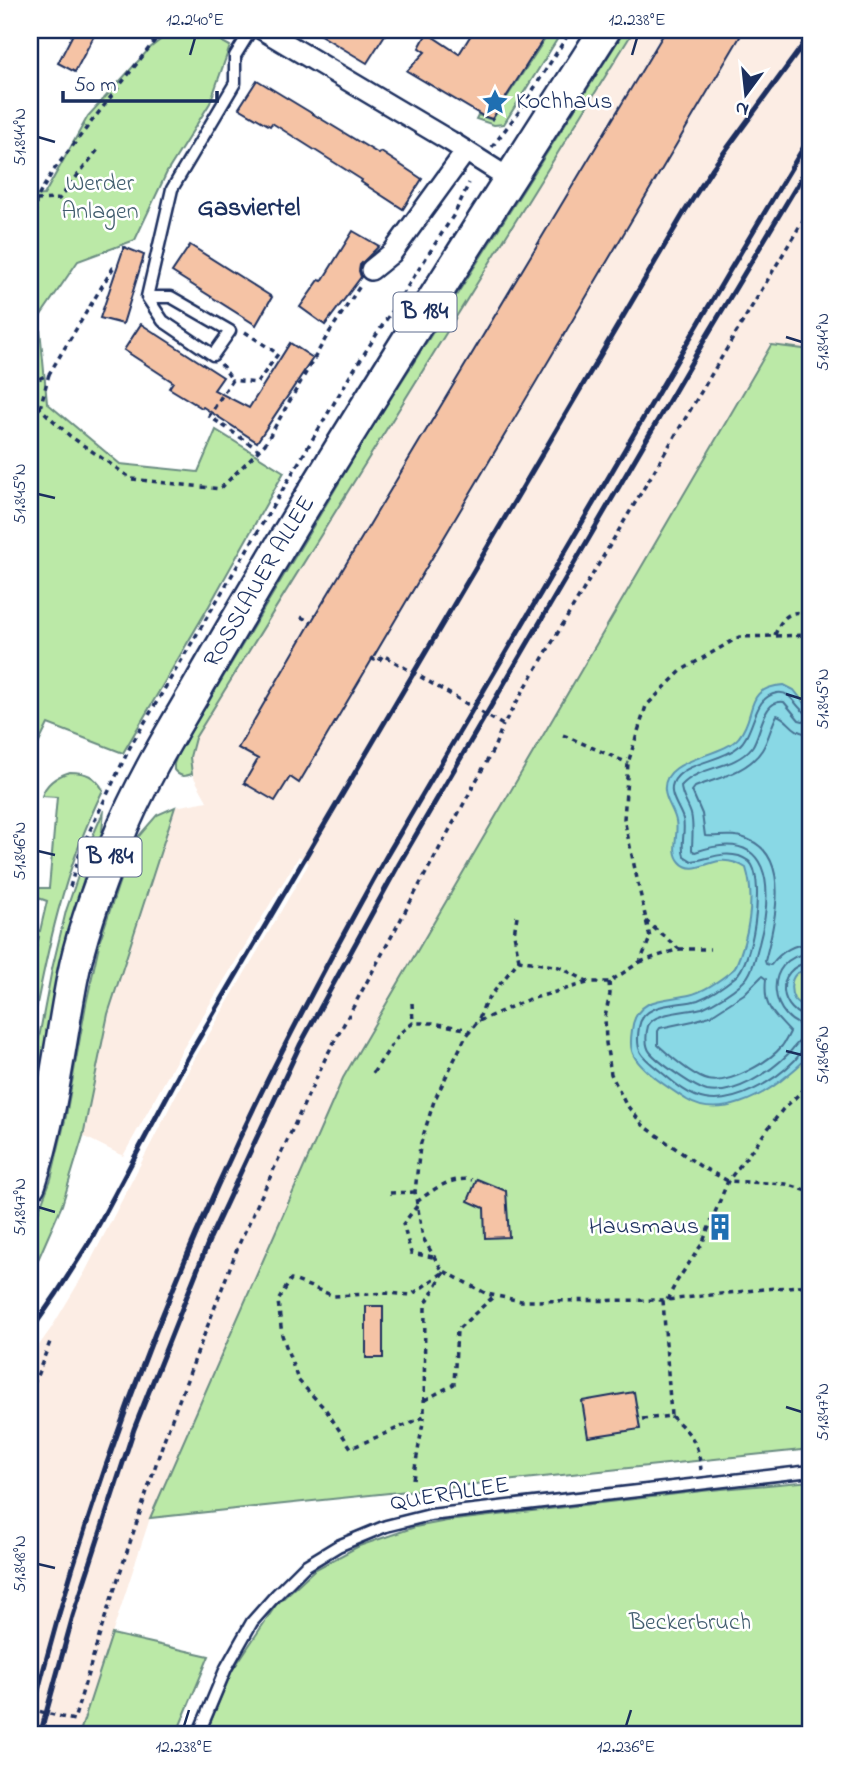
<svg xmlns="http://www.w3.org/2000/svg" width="841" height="1765" viewBox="0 0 841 1765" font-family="'Indie Flower',sans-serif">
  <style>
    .built { fill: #fcede4 }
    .green { fill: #bbe9a7; stroke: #6b8c82; stroke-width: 2 }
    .water { fill: #89d8e5; stroke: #5d94af; stroke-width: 2 }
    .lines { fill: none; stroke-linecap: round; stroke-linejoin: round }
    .shore { stroke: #477394; stroke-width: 2 }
    .building { fill: #f5c3a5; stroke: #1b2f5e; stroke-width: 2 }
    .lane-casing { stroke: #1b2f5e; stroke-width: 15 }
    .street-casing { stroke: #1b2f5e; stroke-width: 24 }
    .primary-casing { stroke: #1b2f5e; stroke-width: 35 }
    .path { stroke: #1b2f5e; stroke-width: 3.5; stroke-dasharray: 5 5; stroke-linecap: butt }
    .lane { stroke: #fff; stroke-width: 10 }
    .street { stroke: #fff; stroke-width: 19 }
    .primary { stroke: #fff; stroke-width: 30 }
    .rail { stroke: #1b2f5e; stroke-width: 5 }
    .ticks { fill: none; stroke: #1b2f5e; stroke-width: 2.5 }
    .labels { text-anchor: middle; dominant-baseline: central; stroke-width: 5; stroke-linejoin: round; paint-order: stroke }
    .shield { fill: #fff; stroke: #5f6d8e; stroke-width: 2 }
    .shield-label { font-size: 23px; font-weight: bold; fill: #1b2f5e }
    .poi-label { font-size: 24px; fill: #1b2f5e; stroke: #fff; text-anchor: start }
    .park-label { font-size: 24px; fill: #435e70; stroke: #fff }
    .street-label { font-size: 24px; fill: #1b2f5e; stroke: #fff }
    .neighbourhood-label { font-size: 26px; font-weight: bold; fill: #1b2f5e; stroke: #fff }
    .neatline { fill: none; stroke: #1b2f5e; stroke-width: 2.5 }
    .ticks-label { font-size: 18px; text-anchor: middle; fill: #1b2f5e }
  </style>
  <rect width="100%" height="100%" fill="#fff"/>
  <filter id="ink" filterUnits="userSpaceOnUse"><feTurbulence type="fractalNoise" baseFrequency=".0143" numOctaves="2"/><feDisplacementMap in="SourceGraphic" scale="14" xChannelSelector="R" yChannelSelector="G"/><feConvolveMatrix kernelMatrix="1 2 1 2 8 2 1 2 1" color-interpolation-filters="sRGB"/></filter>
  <g filter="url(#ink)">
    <!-- built -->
    <path class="built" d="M633,30h178v320l-40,-4 -428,732 -193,440 -71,217h-49v-377l22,-31 33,-55 109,-212 115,-197 -10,-7 -118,196 -58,104 -40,-20 25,-122 67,-207 32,-6 -15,-27 -2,-17 5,-19z"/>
    <!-- green -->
    <g class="green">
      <path d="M173,30h28l29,16 -20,57 -43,69 -32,68 -57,21 -39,57 8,85 73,61 78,8 18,-42 68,42 -75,134 -86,147 -75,-29 -18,37v-565l14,-1 44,-79 62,-68z"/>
      <path d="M551,30h12l-59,94 -10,1 -18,-6 2,-4 14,5z"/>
      <path d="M625,30h9l-439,708 -5,19 2,17c-8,3 -12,3 -18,-4v-6l4,-11 187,-314z"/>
      <path d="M771,345l40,5v1099l-661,69 193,-440z"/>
      <path d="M70,772c16,0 25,4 33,18 -40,81 -56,161 -73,249v-72h1l8,-30 -9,-3v-6l10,3 7,-30 -14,-5 2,-8h14l8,-91 -15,-1c4,-13 15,-20 28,-24z"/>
      <path d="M175,807l-67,207 -25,122 -21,69 -32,73v-45l21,-54 15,-63 20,-112 14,-64 21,-63 17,-40 19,-22z"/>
      <path d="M104,810l-2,22 -17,43 -15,49 -12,52 -28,146v-37l22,-116 14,-58 22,-64z"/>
      <path d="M811,1481v254h-606l27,-64 44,-66 38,-35 45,-24 56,-19 32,-6 264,-31z"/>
      <path d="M112,1634l97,22 -33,79h-97z"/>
    </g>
    <!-- water -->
    <path class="water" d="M784,685l10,5 17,22v257c-4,1 -11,2 -15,5 -6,6 -6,18 -2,25 4,6 13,8 16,14 3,7 3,24 1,32 -2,13 -12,21 -22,29 -25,22 -70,46 -102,26 -15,-10 -50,-31 -55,-49 -2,-6 -1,-14 0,-21 1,-11 5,-20 16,-26 12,-6 28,-6 41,-9 17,-4 33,-16 46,-27 13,-30 21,-68 11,-100 -8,-5 -16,-8 -26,-7 -13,1 -29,14 -40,1 -10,-11 -1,-27 -4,-41 -2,-11 -10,-19 -11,-30 -4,-34 58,-33 74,-54 19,-23 3,-49 45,-52z"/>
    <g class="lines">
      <!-- shore -->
      <g class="shore">
        <path d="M811,714c-15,-1 -17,-24 -34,-21 -25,4 -21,39 -39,54 -17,15 -56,15 -65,36 -5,12 7,25 10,36 3,12 -3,26 1,37l8,5c17,-2 30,-10 47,-5 5,2 11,5 13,9 12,21 1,98 -17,112 -11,9 -24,18 -37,23 -18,6 -55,1 -59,27 -4,25 2,29 21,44 12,10 28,25 45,28 29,6 70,-18 90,-39 4,-4 6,-9 9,-13l7,-1"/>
        <path d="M811,723l-12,-3 -15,-18c-22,-3 -22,31 -32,45 -18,23 -53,18 -71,39 0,10 7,18 10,28 3,12 1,25 1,36l3,2c77,-27 79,36 64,92 -4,13 -6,29 -16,38 -12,10 -27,20 -41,26 -13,4 -49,4 -54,18 -2,7 -3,20 2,26 8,10 45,36 57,39 27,5 62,-18 80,-36 9,-8 10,-17 24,-18"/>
        <path d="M811,734c-21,-1 -20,-14 -34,-19 -6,11 -8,24 -15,35 -14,22 -44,28 -67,37l-3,4 10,23 3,22c14,1 28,-3 42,3 46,17 27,87 18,122l1,3 5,1c10,-14 23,-21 40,-22"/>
        <path d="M811,953c-52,4 -42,71 0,74"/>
        <path d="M811,962c-40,5 -32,52 0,56"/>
        <path d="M762,976l4,3c-3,29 7,34 24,53 -2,4 -5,10 -8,14 -13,16 -53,39 -74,34 -14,-3 -39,-25 -50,-35v-14l2,-3 33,-7 17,-5 34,-22z"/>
      </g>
    </g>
    <!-- building -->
    <g class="building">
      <path d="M75,30h22l-22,42 -17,-9z"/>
      <path d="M312,30h76l-21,33z"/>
      <path d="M474,30h75l-57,89 -9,-3 -76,-45 18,-19 -6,-4 8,-15 32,21z"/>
      <path d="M666,30h78l-445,753 -9,-6 -15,24 -31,-18 14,-24 -20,-11 75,-129z"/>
      <path d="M257,80l122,74 2,-2 41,27 -19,30 -42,-27 1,-2 -90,-57 -2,3 -31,-18z"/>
      <path d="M353,231l26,15 -19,19 -1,6 2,6 -36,48 -25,-18 19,-27 3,1z"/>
      <path d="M190,245l82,52 -16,28 -84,-53z"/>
      <path d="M124,247l20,8 -21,69 -23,-6z"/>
      <path d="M141,324l82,53 -9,13 35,18 41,-65 23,15 -56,84 -54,-35 -1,1 -33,-20 4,-6 -49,-32z"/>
      <path d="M477,1179l29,12 3,46 -24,1 -1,-30 -16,-7z"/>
      <rect x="366" y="1306" width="17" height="52"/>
      <path d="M634,1392l6,37 -52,8 -6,-36z"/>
    </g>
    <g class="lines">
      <defs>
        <g id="lane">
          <path d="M147,297h24l59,34 -17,24 -50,-34 -16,-24 25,-108 63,-106v-27l16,-26"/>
          <path d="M198,1735l28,-67 26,-46 24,-27 29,-29 33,-20 48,-20 44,-11 381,-44"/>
        </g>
        <g id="street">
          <path d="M263,30l187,111 60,38"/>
          <path d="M371,270l21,-17 74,-102"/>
        </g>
        <g id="primary">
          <path id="s1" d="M30,1184c22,-66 29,-136 42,-204 9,-47 26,-93 44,-137 21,-53 50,-102 79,-151 28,-49 57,-98 86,-147 105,-174 215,-345 324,-515"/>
        </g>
      </defs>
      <!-- lane casing -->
      <use href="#lane" class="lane-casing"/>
      <!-- street casing -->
      <use href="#street" class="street-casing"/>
      <!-- primary casing -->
      <use href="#primary" class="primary-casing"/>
      <!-- path -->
      <g class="path">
        <path d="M492,147l29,-38 50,-79"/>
        <path d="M36,200l23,-1 41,-52"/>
        <path d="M245,332l33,22 -21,29 -25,-3 -23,36 50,34"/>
        <path d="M30,355l6,-155 17,-29 110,-141"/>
        <path d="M221,364l11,16"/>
        <path d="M30,383l19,-9 64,-106h4"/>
        <path d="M30,399l40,37 62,43 88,10 45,-45 62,-108 33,-50"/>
        <path d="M40,408l9,-34"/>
        <path d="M301,617l10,5"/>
        <path d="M775,635c6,-18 18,-29 36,-18"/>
        <path d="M811,635l-72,2 -57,33 -36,36 -18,57 -4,56 26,119 -10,24 -31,20h-20l-30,-15 -40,-7 -34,43 -7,18 -13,17 -31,63 -14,45 -5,46 8,46 19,32 45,24 34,7 146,-1 97,-11 47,-4"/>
        <path d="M371,658l7,4 5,-7 120,70 308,-518"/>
        <path d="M563,735l65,28"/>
        <path d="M70,887l11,-38 49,-102 223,-376 102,-158 14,-30"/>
        <path d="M517,916l-3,18 5,26"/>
        <path d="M679,949h31"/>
        <path d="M640,962l39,-13 -33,-28"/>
        <path d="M609,982l1,12 -5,23 1,26 5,31 14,29 18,22 57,41 28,15 58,3 25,8"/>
        <path d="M412,1003l1,20"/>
        <path d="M479,1021l48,-21 60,-17"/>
        <path d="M373,1073l27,-40 13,-10h20l32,6 5,2"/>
        <path d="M390,1193l25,-1"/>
        <path d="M417,1202c15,-12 34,-26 55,-22"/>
        <path d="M417,1206l-14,18 8,29 22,4"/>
        <path d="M444,1272l-19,33 -1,112 -73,31 -25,-38 -28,-30 -16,-45 -4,-34 13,-22 43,17 53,-3 24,2z"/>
        <path d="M667,1300l10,-19 25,-37 26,-63 55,-72 28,-26"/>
        <path d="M30,1394l20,-52"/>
        <path d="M425,1400l29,-16 3,-54 37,-34"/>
        <path d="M671,1416c21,19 27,25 30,54"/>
        <path d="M642,1419l29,-3 -8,-116"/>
        <path d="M413,1479l11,-62"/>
        <path d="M30,1709l44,11 28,-93 63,-190 74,-193 87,-187 168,-309 9,-23"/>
      </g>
      <!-- lane -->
      <use href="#lane" class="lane"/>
      <!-- street -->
      <use href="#street" class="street"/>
      <!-- primary -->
      <use href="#primary" class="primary"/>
      <!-- rail -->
      <g class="rail">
        <path d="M30,1332l27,-39 33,-52 98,-184 497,-846 27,-42 99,-135"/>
        <path d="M30,1722c54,-218 134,-430 232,-631 39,-79 81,-157 124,-234l341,-582 84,-140"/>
        <path d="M40,1735l33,-119 61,-187 76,-191 90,-193 99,-181 306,-525 106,-177"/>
      </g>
    </g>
  </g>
  <!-- ticks -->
  <path class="ticks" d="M190,55l5,-17M632,55l5,-17M38,137l17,5M786,337l16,5M38,494l17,4M786,694l16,5M38,851l17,4M786,1051l16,4M38,1207l17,5M786,1407l16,5M38,1564l17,4M184,1726l5,-16M626,1726l5,-16"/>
  <!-- icons -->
  <defs>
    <symbol id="sight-bare" viewBox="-9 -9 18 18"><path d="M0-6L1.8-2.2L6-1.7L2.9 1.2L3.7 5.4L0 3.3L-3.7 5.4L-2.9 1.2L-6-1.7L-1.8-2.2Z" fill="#1f6fb2" stroke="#fff" stroke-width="2.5" paint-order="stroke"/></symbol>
    <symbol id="building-bare" viewBox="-9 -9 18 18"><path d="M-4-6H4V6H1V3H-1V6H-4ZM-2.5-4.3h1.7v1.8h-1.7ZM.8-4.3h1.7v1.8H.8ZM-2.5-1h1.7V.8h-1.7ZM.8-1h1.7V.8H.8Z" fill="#1f6fb2" stroke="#fff" stroke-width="2.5" paint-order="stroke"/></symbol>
  </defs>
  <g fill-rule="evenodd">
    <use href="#sight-bare" x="476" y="83" width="38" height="38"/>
    <use href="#building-bare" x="701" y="1208" width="38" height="38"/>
  </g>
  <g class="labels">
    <!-- shield labels -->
    <g class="shield">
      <rect x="393.5" y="292.5" width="63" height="39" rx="5"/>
      <rect x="78.5" y="837.5" width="63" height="39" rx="5"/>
    </g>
    <g class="shield-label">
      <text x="425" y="312">B 184</text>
      <text x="110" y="857">B 184</text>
    </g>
    <!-- poi labels -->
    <g class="poi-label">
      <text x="516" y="102">Kochhaus</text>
      <text x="699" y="1227" text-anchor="end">Hausmaus</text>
    </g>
    <!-- park labels -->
    <g class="park-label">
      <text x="100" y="184">Werder<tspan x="100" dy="28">Anlagen</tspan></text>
      <text x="690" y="1623">Beckerbruch</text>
    </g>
    <!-- street labels -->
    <g class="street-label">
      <text stroke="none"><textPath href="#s1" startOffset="651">ROSSLAUER ALLEE</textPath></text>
      <text transform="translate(450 1495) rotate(-9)">QUERALLEE</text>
    </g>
    <!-- neighbourhood labels -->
    <g class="neighbourhood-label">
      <text x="249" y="209">Gasviertel</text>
    </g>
  </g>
  <!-- margin -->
  <rect width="841" height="1765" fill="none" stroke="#fff" stroke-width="77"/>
  <!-- north arrow -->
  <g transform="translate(746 94) rotate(195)" stroke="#ffffff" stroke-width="5" paint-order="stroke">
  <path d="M0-5L12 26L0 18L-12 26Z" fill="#1b2f5e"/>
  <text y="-10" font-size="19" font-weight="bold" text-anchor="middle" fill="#1b2f5e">N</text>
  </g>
  <!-- scale -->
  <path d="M63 91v10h154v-10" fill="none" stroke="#1b2f5e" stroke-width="3.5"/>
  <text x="74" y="91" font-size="21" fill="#1b2f5e" stroke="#ffffff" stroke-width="5" paint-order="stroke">50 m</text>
  <rect x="38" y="38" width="764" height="1688" class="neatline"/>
  <g class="ticks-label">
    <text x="195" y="25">12.240°E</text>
    <text x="637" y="25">12.238°E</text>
    <text transform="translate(19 137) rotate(-90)" y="6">51.844°N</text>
    <text transform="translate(822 342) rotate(-90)" y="6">51.844°N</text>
    <text transform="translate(19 494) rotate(-90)" y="6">51.845°N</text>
    <text transform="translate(822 699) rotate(-90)" y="6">51.845°N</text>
    <text transform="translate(19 851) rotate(-90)" y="6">51.846°N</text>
    <text transform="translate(822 1055) rotate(-90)" y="6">51.846°N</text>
    <text transform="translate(19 1207) rotate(-90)" y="6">51.847°N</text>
    <text transform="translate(822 1412) rotate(-90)" y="6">51.847°N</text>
    <text transform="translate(19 1564) rotate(-90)" y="6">51.848°N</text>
    <text x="184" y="1752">12.238°E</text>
    <text x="626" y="1752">12.236°E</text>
  </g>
</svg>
